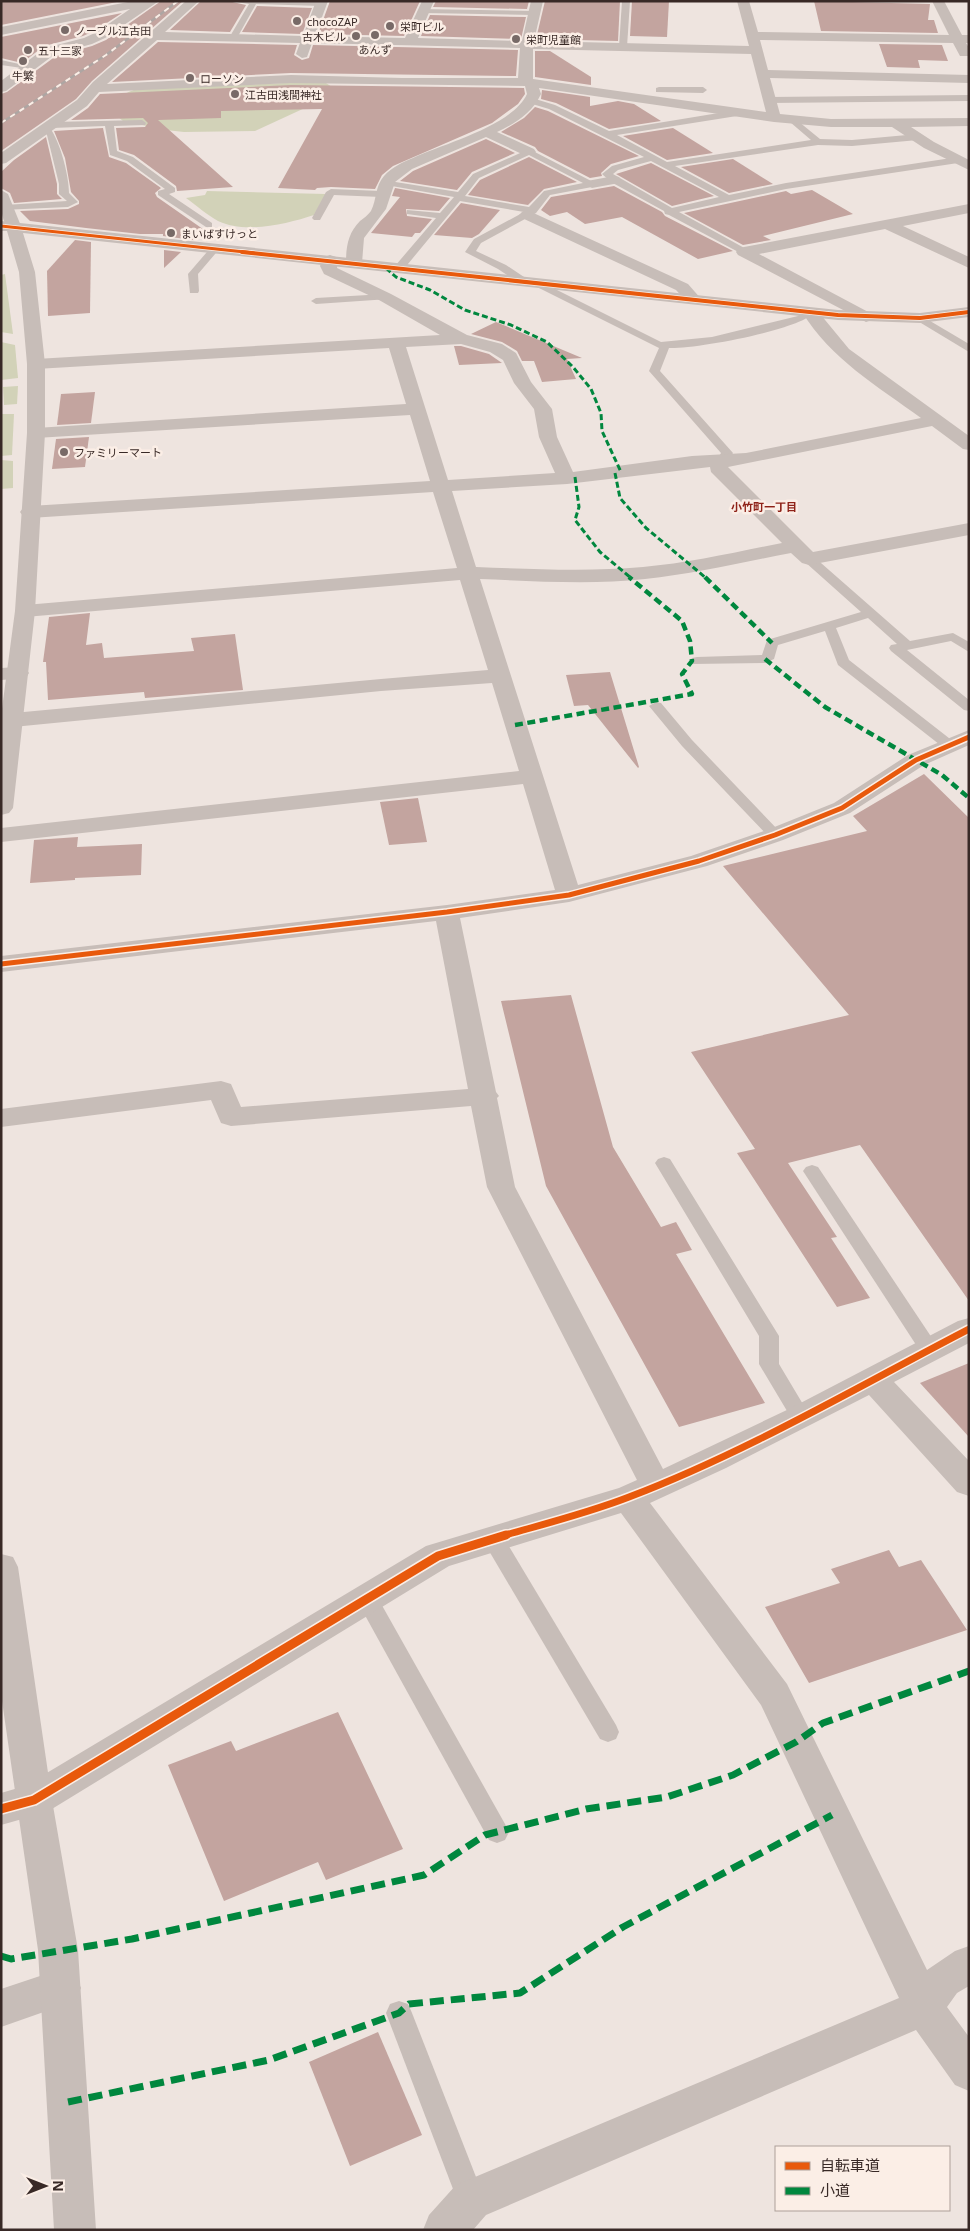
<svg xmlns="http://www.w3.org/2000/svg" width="970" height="2231" viewBox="0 0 970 2231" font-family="'Noto Sans','Noto Sans JP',sans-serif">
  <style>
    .green { fill: #d2d2b8 }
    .building { fill: #c3a49f }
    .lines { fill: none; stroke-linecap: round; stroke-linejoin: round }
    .service { fill: #c7bdb8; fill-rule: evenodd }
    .minor { fill: #c7bdb8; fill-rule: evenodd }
    .tertiary { fill: #c7bdb8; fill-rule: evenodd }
    .rail-casing { stroke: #aea6a3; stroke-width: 2.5 }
    .rail { stroke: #fbeee6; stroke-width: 2; stroke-dasharray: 5.5; stroke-linecap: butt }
    .quiet-far2 { stroke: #00873e; stroke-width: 3; stroke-dasharray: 6 3; stroke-linecap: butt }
    .quiet-far1 { stroke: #00873e; stroke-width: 4.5; stroke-dasharray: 8 4.5; stroke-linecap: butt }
    .quiet { stroke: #00873e; stroke-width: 7; stroke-dasharray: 14 7; stroke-linecap: butt }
    .cycleway-far4-casing { stroke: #fbeee6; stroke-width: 4.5 }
    .cycleway-far3-casing { stroke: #fbeee6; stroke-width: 5.5 }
    .cycleway-far2-casing { stroke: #fbeee6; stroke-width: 8 }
    .cycleway-far1-casing { stroke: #fbeee6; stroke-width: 10 }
    .cycleway-casing { stroke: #fbeee6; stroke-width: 12 }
    .cycleway-far4 { stroke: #e8590c; stroke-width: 3 }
    .cycleway-far3 { stroke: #e8590c; stroke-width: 4 }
    .cycleway-far2 { stroke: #e8590c; stroke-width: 5 }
    .cycleway-far1 { stroke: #e8590c; stroke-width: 7 }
    .cycleway { stroke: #e8590c; stroke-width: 9 }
    .poi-dot { fill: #786a67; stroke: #fbeee6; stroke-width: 2 }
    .labels { text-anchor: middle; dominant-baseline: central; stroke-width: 5; stroke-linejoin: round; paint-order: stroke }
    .far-poi-label { font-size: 11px; fill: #382926; stroke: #fbeee6; text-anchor: start }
    .far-neighbourhood-label { font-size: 11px; font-weight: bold; fill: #8e2218; stroke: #fbeee6 }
  </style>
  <rect width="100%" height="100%" fill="#eee4df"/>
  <!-- green -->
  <g class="green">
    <path d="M308,82l18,1 6,4 -25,20 -52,24 -71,1 -18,-2 -43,-9 -6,-5c3,-17 2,-22 20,-27z"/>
    <path d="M207,191l119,3 -12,21c-27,9 -69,19 -96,6 -11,-6 -22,-16 -32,-23l19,-3z"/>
    <path d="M5,274l8,60 -12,-2v-57z"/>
    <path d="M1,342l14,3 3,33 -17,2z"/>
    <path d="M18,386l-1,18 -13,1 -1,-18z"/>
    <path d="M1,414h13l-2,41 -11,1z"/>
    <path d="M1,460l12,1v27l-12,1z"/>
  </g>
  <!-- building -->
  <g class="building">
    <path d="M1,1h121l-121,24z"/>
    <path d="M161,1h22l-91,80 -16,18 -75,52v-57l6,-2 49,-36 36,-10 14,-6z"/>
    <path d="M201,1h27l18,4 -16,27 -60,-2z"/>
    <path d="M330,1h90l-16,35 -86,-2z"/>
    <path d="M436,1h93l-2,8 -94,-2z"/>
    <path d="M545,1h75l-2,40 -82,-2z"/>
    <path d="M632,1h37l-2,36 -37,-1z"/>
    <path d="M814,1l116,3 -2,16h6l4,13 -117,-2z"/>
    <path d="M257,6l55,2 -10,26 -60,-2z"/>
    <path d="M122,13l-26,17 -13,6 -39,10 -22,17 -21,-5v-21z"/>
    <path d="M430,15l96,2 -5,22 -100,-3z"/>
    <path d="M158,42l139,3 -3,10 8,5 7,-2 4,-13 205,5 -2,26 -225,-3 -179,9z"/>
    <path d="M879,44l63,1 6,16 -30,-1 2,8 -33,-1z"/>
    <path d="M535,51h15l41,26v8l-56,-8z"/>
    <path d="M291,85l233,3 1,6 -7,10 -26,19 -99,43 -11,9 -7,14 -44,-2 -14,1 -2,2 -37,-2 44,-79 -101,2v7l-63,2 75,67 -56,4 -1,-5 -42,-31 -15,-5 -3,-22 29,-1 3,-4 -5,-5 -72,2 17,-12 12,-14z"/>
    <path d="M542,90l48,7v9l28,-5 16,3 27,17 -52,8 -53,-26 -15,-4z"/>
    <path d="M535,107l13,4 91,45 -28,8 -10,9 1,3 -12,2 -52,-27 -3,-4 -34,-15 23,-14z"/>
    <path d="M103,128l6,29 17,6 35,25 -6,5 2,4 53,37h-11l-6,6 -30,-4v-2h-23l-54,-6 -56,-7 -10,-10 48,-2 11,-5v-3l-8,-9 -6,-34 -11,-27z"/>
    <path d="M673,128l40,25 -46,7 -44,-24z"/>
    <path d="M46,137l11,47v10l5,5 -48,4 -4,-10 -9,-5v-16l13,-12z"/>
    <path d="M486,139l29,14 -43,19 -15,18 -57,-9 13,-10z"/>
    <path d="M529,157l48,25 -33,7 -16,16 -60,-10 12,-15z"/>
    <path d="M733,159l40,25 -44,9 -48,-26z"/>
    <path d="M651,163l63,33 -42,10 -56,-32z"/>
    <path d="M614,186l48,26 3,4 68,35 -35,8 -76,-42 -37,7 -18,-12 -17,4 -9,-6 10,-13z"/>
    <path d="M395,188l55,10 -11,13 -33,-2 1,7 25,3 -12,14h-5l-3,4 -41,-4 29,-36 -8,-1z"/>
    <path d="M812,190l41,24 -90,22 8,4 -28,5 -59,-32 102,-22 5,3z"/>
    <path d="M461,203l39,7 -21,24 -7,4 -38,-3z"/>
    <path d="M75,240l16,2 -1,71 -42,3 -1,-45z"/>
    <path d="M164,250l17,2 -17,16z"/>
    <path d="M496,322l86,36 -15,1 9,20 -34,3 -8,-21h-12l-5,-10 -15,-9 -31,-8z"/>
    <path d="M454,346h7l28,8 13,9 -43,2z"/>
    <path d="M95,392l-4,31 -34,2 4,-31z"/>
    <path d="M89,437l-4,30 -33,2 4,-30z"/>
    <path d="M90,613l-4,32 16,-2 2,15 90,-7 -3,-13 44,-4 8,56 -98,8 -1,-6 -96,8 -2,-38h-3l6,-45z"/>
    <path d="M610,672l29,95 -1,1 -50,-63 -14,1 -8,-31z"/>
    <path d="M924,774l45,44v483l-109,-156 -72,18 49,74 -6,1 39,60 -33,9 -100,-154 18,-4 -64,-97 158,-37 -126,-149 144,-35 -14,-15z"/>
    <path d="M418,798l9,44 -38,3 -9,-43z"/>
    <path d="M78,837l-1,10 65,-3 -1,31 -66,3v2l-45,3 4,-43z"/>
    <path d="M571,995l42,152 48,80 15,-5 16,28 -16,4 89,149 -86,24 -133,-241 -45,-185z"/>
    <path d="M969,1363v74l-49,-54z"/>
    <path d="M889,1550l10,17 22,-7 46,70 -158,53 -44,-76 75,-24 -9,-14z"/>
    <path d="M338,1712l65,137 -77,31 -8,-18 -94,39 -56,-136 63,-24 5,10z"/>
    <path d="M378,2032l44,103 -72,31 -41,-104z"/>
  </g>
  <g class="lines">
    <!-- service -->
    <g class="service">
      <path d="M230,1h78l13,1 4,2 -4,2 -65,-2 -19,34 -4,2 -4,-2 20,-34z"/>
      <path d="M622,1h8l-3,46 -4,2 -4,-2z"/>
      <path d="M420,9l114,2 4,2 -4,2 -111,-2h-3z"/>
      <path d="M1,60l32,7 -4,2 -28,-4z"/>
      <path d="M659,87h44l4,3 -4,3 -47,-1v-4z"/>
      <path d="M969,95v6l-200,2 -4,-3 4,-3z"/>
      <path d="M532,98l23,7 54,26 128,-21 4,3 -4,3 -120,19 50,27 144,-22 -21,-18 -1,-2 4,-3 27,22 32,1 66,-6 4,3 -4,3 -66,6 -34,-1 -143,21 54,29 57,-12 172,-26 5,3 -5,3 -172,26 -107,23 69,38v4l-4,1 -75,-40 -4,-1 -1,-3 -53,-29 -9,-8 10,-8 32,-9 -95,-48 -20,-6v-4zM651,161l68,36 -47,11 -59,-34 5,-4z"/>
      <path d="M142,120l4,3 -1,2 -31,1 3,25 16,6 42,31v4l-6,2 43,29v4h-6l-48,-32v-4l7,-2 -38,-28 -17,-6 -5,-29 -53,2 -4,-3 4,-3z"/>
      <path d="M43,127h6c11,13 20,49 20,66l9,9 -10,5 -66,3v-4l3,-1 62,-4 -8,-7v-10l-12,-49 -5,-6z"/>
      <path d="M529,149l68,35 -5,3 -42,8 -14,18 -55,30 -5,8 30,14 24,16v4h-8l-24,-16 -33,-17 9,-13 50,-27 -64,-11 -57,69h-8v-4l41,-48 -29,-4v-4l33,3 14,-16 -68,-12 -3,-1v-4l75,12 15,-18zM529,155l54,28 -39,8 -15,16 -64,-11 14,-18z"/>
      <path d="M331,189l50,2 5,3 -5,3 -47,-2 -14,25h-6l-2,-2 14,-26z"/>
      <path d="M216,244l5,3 -23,27 1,17 -1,2h-8l-2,-19 25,-29z"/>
      <path d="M539,281l122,61 51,-5 86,-21 12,-7 5,3c-15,18 -120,37 -146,36l-9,23 73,82 -6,9 -4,2 -6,-4 4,-7 -72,-82 10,-23 -124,-62 -1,-2z"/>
      <path d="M385,294l4,1v4l-73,5 -5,-3 5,-3z"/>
      <path d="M920,315l49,29v8l-53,-32v-4z"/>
      <path d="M809,555l4,1 97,85 43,-8 16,9v10l-18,-11 -44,9 62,50v11l-5,-1 -73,-59 -2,-3 2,-3 6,-1 -29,-26 -32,10 13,32 105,82 2,3 -2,3h-10l-106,-83 -13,-34 -47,14 -4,14 -9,4 -73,1 -2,-3 2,-3 5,-1 65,-2 5,-15 94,-28 -56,-50 -2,-3 2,-3z"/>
      <path d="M656,702l5,1 31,37 88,92 3,3 -3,3h-10l-88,-92 -33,-40z"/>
      <path d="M664,1157l6,2 109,177v28l31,52 -3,5 -7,3 -7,-3 -34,-57v-28l-104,-173 3,-4z"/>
      <path d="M812,1165l6,2 118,177 3,5 -3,5 -7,2 -7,-2 -119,-183 3,-4z"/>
      <path d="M493,1531l8,2 115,192 3,7 -3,7 -8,3 -8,-3 -118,-200 3,-6z"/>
      <path d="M367,1590l8,3 130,231 4,8 -4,8 -8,3 -8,-3 -133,-241 3,-6z"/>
      <path d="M399,2001l9,3 4,9 73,187 -4,10 -10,4 -10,-4 -75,-197 4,-9z"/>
    </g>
    <!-- minor -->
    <g class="minor">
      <path d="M133,1h26l-54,37 -13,6 -37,10 -49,37 -5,1v-11l44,-33 39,-10 13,-6 33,-23 -129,26v-8z"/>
      <path d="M186,1h13l-34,31 138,4 13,-35h12l-13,35 90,2 17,-37h12l-16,37 104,3 9,-40h12l-9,40 215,5 -12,-45h12l9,31 191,3 -17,-34h12l18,34h7v8h-3l3,5v8h-9l-7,-13 -193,-3 8,30 201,5v8l-199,-5 10,36 51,5 138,-1v8l-58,1 23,15 35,18v10l-45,-22 -32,-21h-61l-57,-5 -235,-34 2,6c-9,19 -25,29 -44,38l37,17 2,3 -2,3h-10l-38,-18 -74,32 -17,13 -9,27 -22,29 -2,25 -2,3h-12l-2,-3c0,-16 2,-30 14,-42 4,-3 8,-6 11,-10 6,-12 4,-25 13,-35 8,-9 19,-14 29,-18 32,-15 99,-32 114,-64l-2,-8 -234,-3 -192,9 -12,14 -81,57 -5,1v-11l76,-53 16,-18zM157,40l143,3 -4,11 6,4 5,-1 5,-14 208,5 -2,30h-116l-111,-3 -184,9zM533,49l218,5 15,58 -233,-33z"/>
      <path d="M614,176l5,1 2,3 -2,3 -27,5 -7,-4 2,-3z"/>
      <path d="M1,190l7,4 13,32 -3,3h-10c-8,-12 -7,-25 -7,-39z"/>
      <path d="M969,204v9l-66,13 66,31v11l-84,-39 -126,25 113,60 2,3 -2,3 -6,2 -128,-67 -2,-3 2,-3 6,-2z"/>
      <path d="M527,210l161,74 14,16 -2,3h-12l-12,-13 -154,-72 -3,-3 3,-3z"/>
      <path d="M330,255l6,2 2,3 -1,8 54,26 76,41 35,9 14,9 15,29 21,27 5,28 16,35 119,-16 54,-3 175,-35c-44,-32 -90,-59 -119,-106l2,-3h12l33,40 120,87v14l-6,-1 -31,-23 -204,41 85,85 156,-29v12l-160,30 -7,-2 -11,-10c-48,9 -97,21 -146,26 -55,6 -110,2 -165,0l98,306 113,-29 76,-26 67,-27 74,-48 61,-25v15l-45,20 -74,48 -67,27 -76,26 -138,36 -109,16 36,174 3,4 -2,2 18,89 148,282 126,-60 169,-88 11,-3v25l-75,39 75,79v35l-12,-4 -88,-97 -143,73 -76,35 137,181 140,286 28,-19 14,-5v40l-12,7 -10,14 22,30v54l-14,-6 -39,-55 -430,185 -13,15h-50l6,-15 27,-30 443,-187 -138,-293 -140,-192 -172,53 -402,246 -46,13v-32l24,-7 401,-240 193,-58 18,-8 -150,-293 -16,-81 -240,20 -10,-3 -10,-23 -210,27v-18l220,-28 10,3 10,23 227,-18 -32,-168 -435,51v-16l446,-51 108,-15 -32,-106 -522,58v-14l518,-57 -27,-88 -111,8 -368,36 -8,-2 -3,-5 3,-5 8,-2 368,-34 107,-9 -28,-90 -435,37 -7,-2 -3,-4 3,-4 7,-2 432,-37 -24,-76 -403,26 -7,-2 -3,-4 3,-4 7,-2 400,-25 -20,-66 -374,23 -6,-1 -3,-4 3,-4 6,-1 370,-24 -17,-56 -353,21 -6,-1 -3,-4 3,-4 6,-1 404,-24 -61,-35 -55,-26 -4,-8 4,-9zM461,344l29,8 13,8 11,23 20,26 5,28 16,36 -107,7 -42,-133zM710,467l1,5 71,71c-46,9 -92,20 -139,24 -55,5 -111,2 -167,0l-24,-76 115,-7z"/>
      <path d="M18,667l8,1 3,5 -3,5 -25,2v-12z"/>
      <path d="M61,1969l14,6 6,13 -6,13 -74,26v-38z"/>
    </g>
    <!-- tertiary -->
    <g class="tertiary">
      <path d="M1,221l837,89 82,3 49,-6v10l-49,6 -82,-3 -815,-87 12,39 10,92v69l-10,178 -22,197 -4,5 -8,2v-99l14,-105 12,-178v-69l-8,-92 -12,-41h-6z"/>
      <path d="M1,1554l12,3 5,10 34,233 26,150 18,280h-42l-16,-280 -37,-256z"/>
    </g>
    <defs>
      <path id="rail" d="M1,123l105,-68 72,-54"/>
    </defs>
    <!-- rail casing -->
    <use href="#rail" class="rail-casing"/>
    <!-- rail -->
    <use href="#rail" class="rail"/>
    <!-- quiet-far2 -->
    <g class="quiet-far2">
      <path d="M386,268l10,9 34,13 35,20 46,15 36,17 26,25 18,22 10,24 1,18 19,41"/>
      <path d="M615,473l5,25 26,30 60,50"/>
      <path d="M575,477l4,30 -4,13 25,32 31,26"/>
    </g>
    <!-- quiet-far1 -->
    <g class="quiet-far1">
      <path d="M705,577l67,66"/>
      <path d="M765,659l60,48 117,68 27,23"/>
      <path d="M515,725l177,-31 -10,-20 10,-13 -2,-20 -8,-20 -53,-44"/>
    </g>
    <!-- quiet -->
    <g class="quiet">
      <path d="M1,1956l10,3 121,-20 292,-64 61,-40 101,-26 81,-12 66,-22 63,-33 27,-19 146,-52"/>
      <path d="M68,2102l201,-42 130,-47 10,-9 111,-11 103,-66 209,-112"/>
    </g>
    <defs>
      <path id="cycleway-far4" d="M1,226l253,27"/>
      <path id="cycleway-far3" d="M242,252l596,63 82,3 49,-6"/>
      <path id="cycleway-far2" d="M1,964l446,-52 122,-17 130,-34 76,-26 67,-27 74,-48 53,-23"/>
      <path id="cycleway-far1" d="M502,1536c42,-12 86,-23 127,-39 118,-45 228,-110 340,-168"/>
      <path id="cycleway" d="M1,1809l33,-9 404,-244 68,-21"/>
    </defs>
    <!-- cycleway-far4 casing -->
    <use href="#cycleway-far4" class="cycleway-far4-casing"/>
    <!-- cycleway-far3 casing -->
    <use href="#cycleway-far3" class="cycleway-far3-casing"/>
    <!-- cycleway-far2 casing -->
    <use href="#cycleway-far2" class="cycleway-far2-casing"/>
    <!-- cycleway-far1 casing -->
    <use href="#cycleway-far1" class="cycleway-far1-casing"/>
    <!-- cycleway casing -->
    <use href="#cycleway" class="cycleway-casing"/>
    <!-- cycleway-far4 -->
    <use href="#cycleway-far4" class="cycleway-far4"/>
    <!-- cycleway-far3 -->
    <use href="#cycleway-far3" class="cycleway-far3"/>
    <!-- cycleway-far2 -->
    <use href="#cycleway-far2" class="cycleway-far2"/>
    <!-- cycleway-far1 -->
    <use href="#cycleway-far1" class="cycleway-far1"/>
    <!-- cycleway -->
    <use href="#cycleway" class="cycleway"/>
  </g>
  <!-- markers -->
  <g class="poi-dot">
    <circle cx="297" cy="21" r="5"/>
    <circle cx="390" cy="26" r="5"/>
    <circle cx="65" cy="30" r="5"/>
    <circle cx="375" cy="35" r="5"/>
    <circle cx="356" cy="36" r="5"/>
    <circle cx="516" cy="39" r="5"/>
    <circle cx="28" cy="50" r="5"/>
    <circle cx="23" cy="61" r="5"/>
    <circle cx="190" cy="78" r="5"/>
    <circle cx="235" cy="94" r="5"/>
    <circle cx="171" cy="233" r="5"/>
    <circle cx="64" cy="452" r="5"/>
  </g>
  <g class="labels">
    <!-- far-poi labels -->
    <g class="far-poi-label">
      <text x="307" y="21">chocoZAP</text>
      <text x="400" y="26">栄町ビル</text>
      <text x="75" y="30">ノーブル江古田</text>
      <text x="346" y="36" text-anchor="end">古木ビル</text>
      <text x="526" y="39">栄町児童館</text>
      <text x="375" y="49" text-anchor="middle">あんず</text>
      <text x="38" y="50">五十三家</text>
      <text x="23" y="75" text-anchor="middle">牛繁</text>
      <text x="200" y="78">ローソン</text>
      <text x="245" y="94">江古田浅間神社</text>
      <text x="181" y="233">まいばすけっと</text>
      <text x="74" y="452">ファミリーマート</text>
    </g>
    <!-- far-neighbourhood labels -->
    <g class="far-neighbourhood-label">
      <text x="764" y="506">小竹町一丁目</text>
    </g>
  </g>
  <!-- border -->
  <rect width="970" height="2231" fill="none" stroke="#382926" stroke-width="5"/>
  <!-- legend -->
  <rect x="775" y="2146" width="175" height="65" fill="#fbeee6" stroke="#ad9f99"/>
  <rect x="785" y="2162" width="25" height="8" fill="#e8590c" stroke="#ad9f99"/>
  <text x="820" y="2171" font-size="15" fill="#382926">自転車道</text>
  <rect x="785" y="2187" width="25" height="8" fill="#00873e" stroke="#ad9f99"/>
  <text x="820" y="2196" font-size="15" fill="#382926">小道</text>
  <!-- north arrow -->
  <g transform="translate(45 2186) rotate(90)" stroke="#fbeee6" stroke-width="4" paint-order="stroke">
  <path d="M0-4L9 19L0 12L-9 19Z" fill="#382926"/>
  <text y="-8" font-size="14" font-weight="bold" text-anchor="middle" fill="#382926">N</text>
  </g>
</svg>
